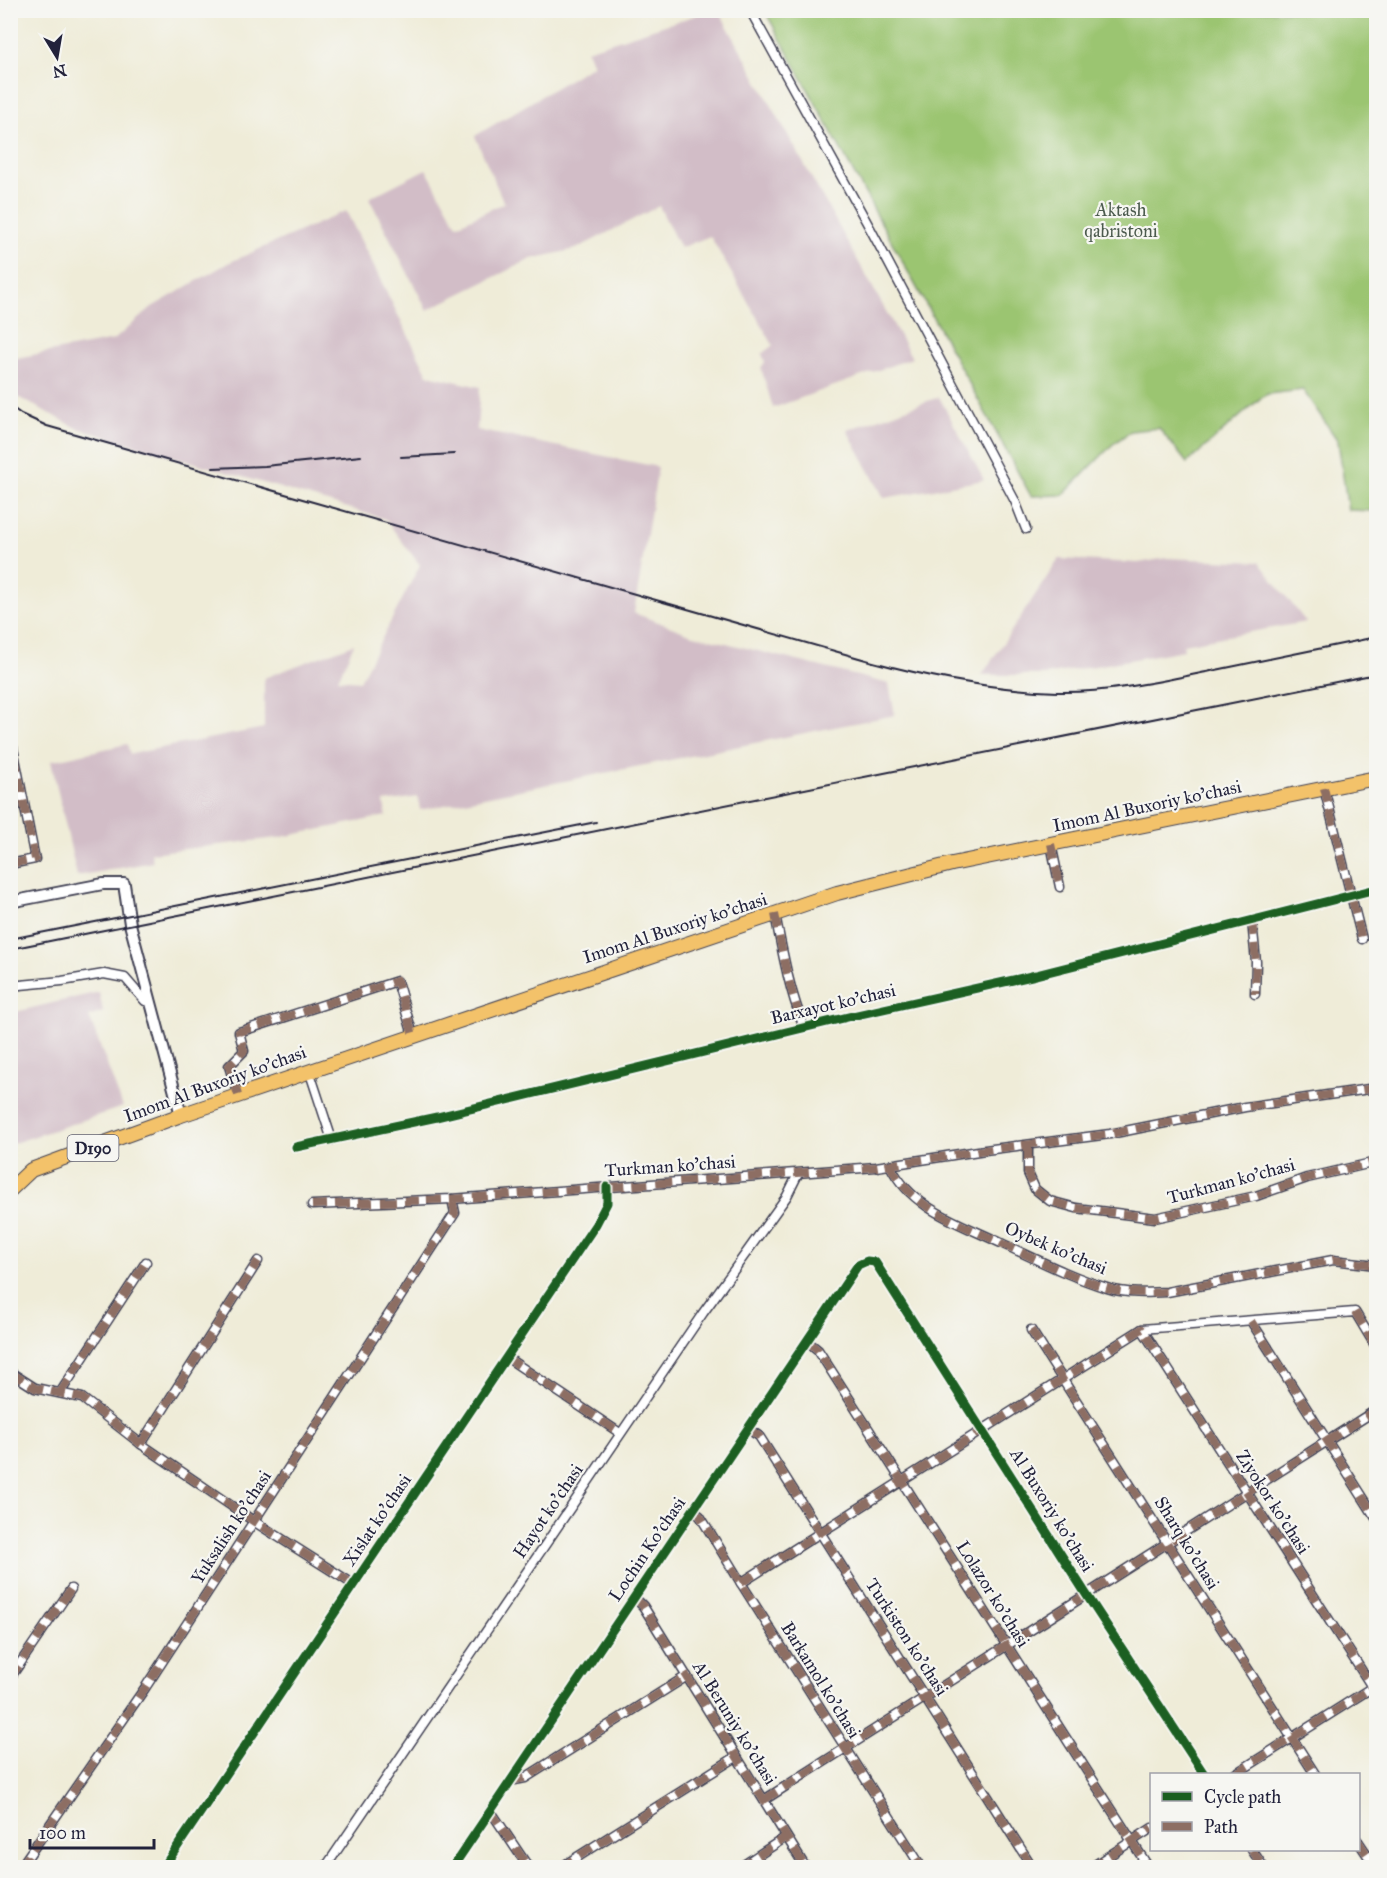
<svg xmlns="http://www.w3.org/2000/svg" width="1387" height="1878" viewBox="0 0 1387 1878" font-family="'IM FELL Great Primer',serif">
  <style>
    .industrial { fill: #d2bdc7 }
    .green { fill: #9bc571; stroke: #5e7456; stroke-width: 1.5 }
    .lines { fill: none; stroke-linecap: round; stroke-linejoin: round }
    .minor-casing { stroke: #414053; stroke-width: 11 }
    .tertiary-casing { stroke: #414053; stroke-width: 14 }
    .primary-casing { stroke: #414053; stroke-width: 16 }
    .minor { stroke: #fff; stroke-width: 8 }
    .tertiary { stroke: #fff; stroke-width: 10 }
    .primary { stroke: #f3c26a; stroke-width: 14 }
    .rail { stroke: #22223b; stroke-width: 2 }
    .quiet { stroke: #8d6e63; stroke-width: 8; stroke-dasharray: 15 8; stroke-linecap: butt }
    .cycleway-casing { stroke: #f6f6f2; stroke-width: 13 }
    .cycleway { stroke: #1b5e20; stroke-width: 9 }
    .labels { text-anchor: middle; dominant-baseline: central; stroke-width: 4.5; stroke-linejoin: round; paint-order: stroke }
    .shield { fill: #f6f6f2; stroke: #626272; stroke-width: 1.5 }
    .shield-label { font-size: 16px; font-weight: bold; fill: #22223b }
    .park-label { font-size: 18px; fill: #4c5b4e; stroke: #f6f6f2 }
    .street-label { font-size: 18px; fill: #22223b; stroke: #f6f6f2 }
  </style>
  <rect width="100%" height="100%" fill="#f6f6f2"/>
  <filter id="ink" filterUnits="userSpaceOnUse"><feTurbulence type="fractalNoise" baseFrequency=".0167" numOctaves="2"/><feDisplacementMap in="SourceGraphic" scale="12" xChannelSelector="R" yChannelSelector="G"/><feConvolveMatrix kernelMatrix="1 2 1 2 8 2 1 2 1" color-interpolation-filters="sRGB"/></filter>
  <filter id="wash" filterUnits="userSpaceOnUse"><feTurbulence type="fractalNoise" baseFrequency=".008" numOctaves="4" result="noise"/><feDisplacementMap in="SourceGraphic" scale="24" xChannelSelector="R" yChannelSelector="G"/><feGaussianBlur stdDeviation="1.35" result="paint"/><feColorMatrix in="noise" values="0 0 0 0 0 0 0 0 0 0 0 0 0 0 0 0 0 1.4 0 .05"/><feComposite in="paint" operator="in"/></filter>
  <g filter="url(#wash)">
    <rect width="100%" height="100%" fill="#efecd8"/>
    <!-- industrial -->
    <g class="industrial">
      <path d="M709,11h10l193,347 -139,50 -12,-40 4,-6 -3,-8 11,-9 -63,-109 -30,12 -21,-42 -83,43 -45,10 -104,51 -58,-112 57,-29 31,56 47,-22 -29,-67 118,-71 -6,-15z"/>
      <path d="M346,211l82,164 52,12 -3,43 181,37 -24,146 56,21 199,50 6,31 -475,95 -2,-13 -34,5 2,14 -109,22 -126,15 2,9 -76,14 -26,-115 76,-17 3,10 134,-26v-50l90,-34 -16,35 22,2 60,-116 -35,-46 -308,-91 -65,-34 -1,-3v-32l103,-19 38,-33 76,-44z"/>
      <path d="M939,397l45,83 -100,18 -37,-68z"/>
      <path d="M1167,558l92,4 47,60 -123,22 1,6 -138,25h-64l77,-116 79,4z"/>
      <path d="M99,992l4,20 -14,5 34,90 -112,37v-131z"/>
    </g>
    <!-- green -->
    <path class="green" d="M765,11h611v500l-28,-1 -10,-69 -35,-51 -35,4 -6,3 -75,66 -28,-35 -28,3 -19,14 -49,50 -32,1z"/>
  </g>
  <g filter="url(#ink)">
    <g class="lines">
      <defs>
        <g id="minor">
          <path d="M750,10l121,220 144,271 11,28"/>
          <path d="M10,733l25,126 -25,5"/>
          <path d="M1324,788l38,151"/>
          <path d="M1051,844l9,43"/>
          <path d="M775,914c8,41 14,75 29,113"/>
          <path d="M1252,921l4,41 -1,32"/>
          <path d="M10,986l52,-5 42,-7 21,4 20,23 5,-1"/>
          <path d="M309,1070l23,70"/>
          <path d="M238,1095l-9,-29 15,-15 -5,-19 158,-51 16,54"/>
          <path d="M1028,1145v28l7,16 15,12 26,7 79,10 101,-22 51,-18 69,-16"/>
          <path d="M296,1147l141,-30 415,-101 184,-41 340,-86"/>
          <path d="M890,1165c21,44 70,58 111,78 35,16 70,34 106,45 19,6 41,5 60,4l166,-32 43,5"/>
          <path d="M312,1205l140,-6 424,-32 109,-17 125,-16 135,-27 131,-19"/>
          <path d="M1251,1321l125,197"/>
          <path d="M1142,1329l234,364"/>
          <path d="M1031,1330l284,444"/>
          <path d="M807,1341l11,9 331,518"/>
          <path d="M506,1357l114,76"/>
          <path d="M10,1372l25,16 47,10 59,46 114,78 98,62"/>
          <path d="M60,1393l86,-131"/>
          <path d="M748,1429l11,7 274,432"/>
          <path d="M141,1444l117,-183"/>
          <path d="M693,1511l7,5 41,67 181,285"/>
          <path d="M741,1583l401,-254 213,-17 21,35"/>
          <path d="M634,1597l9,9 163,262"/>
          <path d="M10,1678l61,-89"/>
          <path d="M1235,1774l141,-89"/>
          <path d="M510,1781l15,-3 162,-102"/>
          <path d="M764,1800l612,-390"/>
          <path d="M490,1810l39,58"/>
          <path d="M1358,1841l18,27"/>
          <path d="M1252,1850l12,18"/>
          <path d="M10,1861l10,7"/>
          <path d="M20,1868l125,-180 310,-475 -3,-14"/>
          <path d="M163,1868l433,-644 11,-21v-16"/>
          <path d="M325,1868l378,-555 84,-117 11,-22"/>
          <path d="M452,1868l406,-603 9,-4 8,1 211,332 118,180"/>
          <path d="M560,1868l176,-111"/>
          <path d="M739,1868l47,-31"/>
          <path d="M1090,1868l62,-40"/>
        </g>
        <path id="tertiary" d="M10,902l93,-18h21l6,40 51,191"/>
        <path id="primary" d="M10,1190l21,-20 150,-55 656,-222 115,-29 424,-86"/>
      </defs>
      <!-- minor casing -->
      <use href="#minor" class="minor-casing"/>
      <!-- tertiary casing -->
      <use href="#tertiary" class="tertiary-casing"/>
      <!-- primary casing -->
      <use href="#primary" class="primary-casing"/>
      <!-- minor -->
      <use href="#minor" class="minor"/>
      <!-- tertiary -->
      <use href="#tertiary" class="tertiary"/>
      <!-- primary -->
      <use href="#primary" class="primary"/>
      <!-- rail -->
      <g class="rail">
        <path d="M10,406l11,8 26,12 826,236c60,16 123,28 185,30 50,1 104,-11 153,-21 55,-11 110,-23 165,-34"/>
        <path d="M401,457l53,-3"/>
        <path d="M213,468l52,-2 96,-10"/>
        <path d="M10,939l586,-117"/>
        <path d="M10,949l1366,-275"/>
      </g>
      <!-- quiet -->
      <g class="quiet">
        <path d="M10,733l25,126 -25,5"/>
        <path d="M1324,788l38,151"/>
        <path d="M1051,844l9,43"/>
        <path d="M775,914c8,41 14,75 29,113"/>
        <path d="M1252,921l4,41 -1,32"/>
        <path d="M238,1095l-9,-29 15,-15 -5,-19 158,-51 16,54"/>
        <path d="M1028,1145v28l7,16 15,12 26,7 79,10 101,-22 51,-18 69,-16"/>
        <path d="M890,1165c21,44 70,58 111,78 35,16 70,34 106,45 19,6 41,5 60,4l166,-32 43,5"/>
        <path d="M312,1205l140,-6 424,-32 109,-17 125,-16 135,-27 131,-19"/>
        <path d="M1355,1312l21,35"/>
        <path d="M1251,1321l125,197"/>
        <path d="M1031,1330l284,444"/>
        <path d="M807,1341l11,9 331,518"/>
        <path d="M506,1357l114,76"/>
        <path d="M10,1372l25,16 47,10 59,46 114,78 98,62"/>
        <path d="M60,1393l86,-131"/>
        <path d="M748,1429l11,7 274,432"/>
        <path d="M141,1444l117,-183"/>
        <path d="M693,1511l7,5 41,67 181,285"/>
        <path d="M741,1583l401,-254 234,364"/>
        <path d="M634,1597l9,9 163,262"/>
        <path d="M10,1678l61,-89"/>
        <path d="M1235,1774l141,-89"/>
        <path d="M510,1781l15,-3 162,-102"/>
        <path d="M764,1800l612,-390"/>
        <path d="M490,1810l39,58"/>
        <path d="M1358,1841l18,27"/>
        <path d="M1252,1850l12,18"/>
        <path d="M20,1868l125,-180 310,-475 -3,-14"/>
        <path d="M560,1868l176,-111"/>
        <path d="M739,1868l47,-31"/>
        <path d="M1090,1868l62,-40"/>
      </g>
      <defs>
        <g id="cycleway">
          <path d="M296,1147l141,-30 415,-101 184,-41 340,-86"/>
          <path d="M163,1868l433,-644 11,-21v-16"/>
          <path d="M452,1868l406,-603 9,-4 8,1 211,332 118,180"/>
        </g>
      </defs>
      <!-- cycleway casing -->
      <use href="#cycleway" class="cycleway-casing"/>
      <!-- cycleway -->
      <use href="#cycleway" class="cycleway"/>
    </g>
  </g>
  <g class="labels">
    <!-- shield labels -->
    <rect class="shield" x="67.5" y="1135" width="51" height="26" rx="4.5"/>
    <g class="shield-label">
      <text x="93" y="1148">D190</text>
    </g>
    <!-- park labels -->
    <g class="park-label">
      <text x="1121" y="210">Aktash<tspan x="1121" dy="21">qabristoni</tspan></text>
    </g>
    <!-- street labels -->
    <g class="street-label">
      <text transform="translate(1147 806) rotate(-12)">Imom Al Buxoriy ko'chasi</text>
      <text transform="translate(675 928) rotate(-18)">Imom Al Buxoriy ko'chasi</text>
      <text transform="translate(833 1004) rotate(-13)">Barxayot ko'chasi</text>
      <text transform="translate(215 1084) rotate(-20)">Imom Al Buxoriy ko'chasi</text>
      <text transform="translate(670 1166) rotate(-4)">Turkman ko'chasi</text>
      <text transform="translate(1231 1181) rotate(-15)">Turkman ko'chasi</text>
      <text transform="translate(1056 1248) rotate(23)">Oybek ko'chasi</text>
      <text transform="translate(1273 1502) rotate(57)">Ziyokor ko'chasi</text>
      <text transform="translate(1052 1510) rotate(58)">Al Buxoriy ko'chasi</text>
      <text transform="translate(548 1511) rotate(-56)">Hayot ko'chasi</text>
      <text transform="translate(377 1520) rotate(-56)">Xislat ko'chasi</text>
      <text transform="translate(231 1527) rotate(-57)">Yuksalish ko'chasi</text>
      <text transform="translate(1187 1543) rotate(58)">Sharq ko'chasi</text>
      <text transform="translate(647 1549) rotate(-56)">Lochin Ko'chasi</text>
      <text transform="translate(993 1594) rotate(58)">Lolazor ko'chasi</text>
      <text transform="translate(907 1637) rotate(57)">Turkiston ko'chasi</text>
      <text transform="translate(821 1680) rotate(58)">Barkamol ko'chasi</text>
      <text transform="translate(735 1723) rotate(58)">Al Beruniy ko'chasi</text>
    </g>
  </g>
  <!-- margin -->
  <rect width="1387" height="1878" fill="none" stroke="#f6f6f2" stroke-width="36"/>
  <!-- legend -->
  <rect x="1150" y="1773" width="210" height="78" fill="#f6f6f2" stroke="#a1a1a9" stroke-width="1.5"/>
  <rect x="1162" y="1792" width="30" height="9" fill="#1b5e20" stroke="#a1a1a9" stroke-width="1.5"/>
  <text x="1204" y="1803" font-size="18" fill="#22223b">Cycle path</text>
  <rect x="1162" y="1822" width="30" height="9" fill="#8d6e63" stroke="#a1a1a9" stroke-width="1.5"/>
  <text x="1204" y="1833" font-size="18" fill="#22223b">Path</text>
  <!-- north arrow -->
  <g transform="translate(57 57) rotate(169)" stroke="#f6f6f2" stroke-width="4.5" paint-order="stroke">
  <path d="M0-4.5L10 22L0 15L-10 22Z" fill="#22223b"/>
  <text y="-9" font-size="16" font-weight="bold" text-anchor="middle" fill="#22223b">N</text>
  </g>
  <!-- scale -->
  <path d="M30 1839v9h124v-9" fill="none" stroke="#22223b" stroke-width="3"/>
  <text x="39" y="1839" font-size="18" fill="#22223b" stroke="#f6f6f2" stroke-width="4.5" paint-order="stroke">100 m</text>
</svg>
